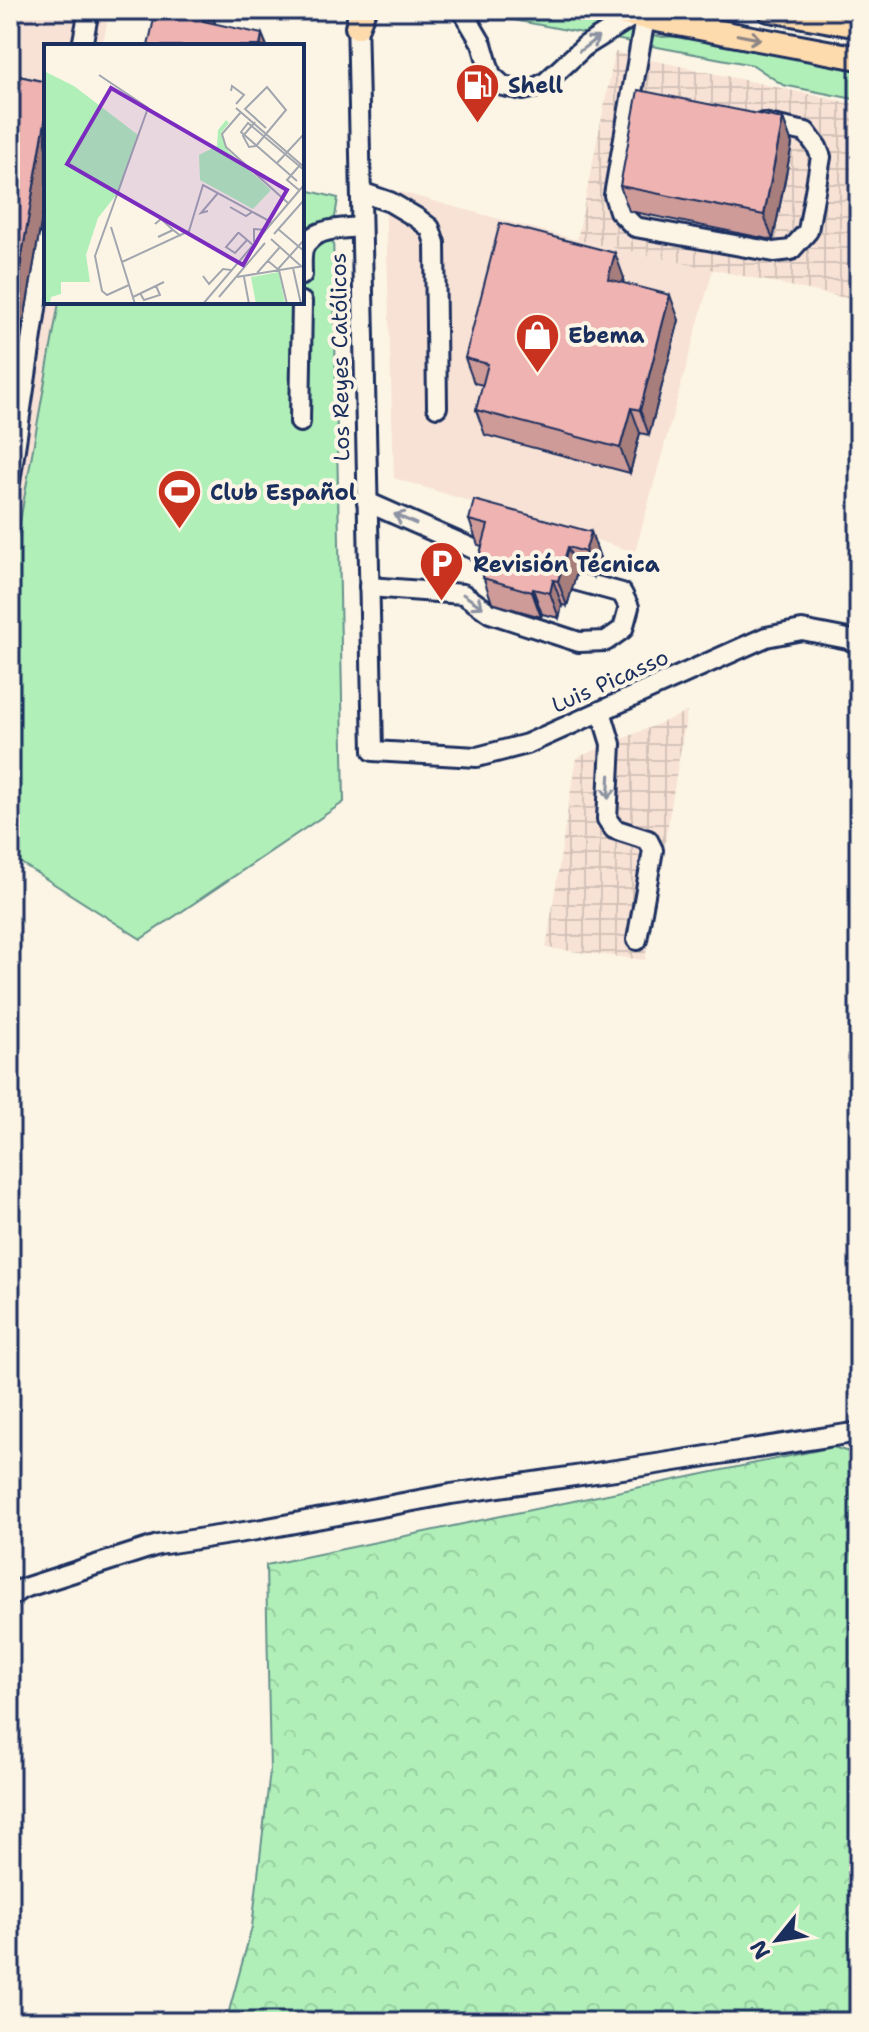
<svg xmlns="http://www.w3.org/2000/svg" width="869" height="2032" viewBox="0 0 869 2032" font-family="'Shantell Sans',sans-serif">
  <style>
    .built { fill: #f8e2d5 }
    .industrial { fill: url(#industrial-grid) }
    .green { fill: #b0f0b8; stroke: #66908b; stroke-width: 2 }
    .forest { fill: url(#forest-crowns); stroke: #66908b; stroke-width: 2 }
    .lines { fill: none; stroke-linecap: round; stroke-linejoin: round }
    .minor-casing { stroke: #1b2f5e; stroke-width: 24 }
    .major-casing { stroke: #1b2f5e; stroke-width: 28 }
    .minor { stroke: #fcf5e5; stroke-width: 18 }
    .major { stroke: #fedbac; stroke-width: 22 }
    .wall { fill: #ce9b98; stroke: #1b2f5e; stroke-width: 2 }
    .shaded-wall { fill: #a77e7c; stroke: #1b2f5e; stroke-width: 2 }
    .building { fill: #efb4b1; stroke: #1b2f5e; stroke-width: 2 }
    .oneway { stroke: #8c8585 }
    .oneway2 { stroke: #8c92a2 }
    .labels { text-anchor: middle; dominant-baseline: central; stroke-width: 8; stroke-linejoin: round; paint-order: stroke }
    .poi-label { font-size: 22px; font-weight: bold; fill: #1b2f5e; stroke: #fcf5e5; text-anchor: start }
    .street-label { font-size: 22px; fill: #1b2f5e; stroke: #fcf5e5 }
    .inset-road { fill: none; stroke: #a2a6af; stroke-width: 2 }
    .view { fill: #7b2cbf; fill-opacity: 0.15; stroke: #7b2cbf; stroke-width: 4 }
    .inset-edge { fill: none; stroke: #1b2f5e; stroke-width: 4 }
  </style>
  <defs>
    <pattern id="industrial-grid" width="8" height="8" patternUnits="userSpaceOnUse" patternTransform="scale(2)"><rect width="8" height="8" fill="#f8e2d5"/><path d="M0 4h8M4 0v8" fill="none" stroke="#d4c2b9"/></pattern>
    <pattern id="forest-crowns" width="20" height="18" patternUnits="userSpaceOnUse" patternTransform="scale(2)"><rect width="20" height="18" fill="#b0f0b8"/><path d="M2 6a3 3 0 1 1 6 0M12 15a3 3 0 1 1 6 0" fill="none" stroke="#97cea1"/></pattern>
  </defs>
  <rect width="100%" height="100%" fill="#fcf5e5"/>
  <filter id="ink" filterUnits="userSpaceOnUse"><feTurbulence type="fractalNoise" baseFrequency=".0125" numOctaves="2"/><feDisplacementMap in="SourceGraphic" scale="16" xChannelSelector="R" yChannelSelector="G"/><feConvolveMatrix kernelMatrix="1 2 1 2 8 2 1 2 1" color-interpolation-filters="sRGB"/></filter>
  <g filter="url(#ink)">
    <!-- built -->
    <g class="built">
      <path d="M10,10h100l-8,36h-56v256h13l-49,276z"/>
      <path d="M385,188l192,52 136,29 -78,283 -241,-74z"/>
    </g>
    <!-- industrial -->
    <g class="industrial">
      <path d="M615,52l244,53v196l-282,-61z"/>
      <path d="M687,712l-42,248 -99,-12 30,-190z"/>
    </g>
    <!-- green -->
    <g class="green">
      <path d="M461,10h65l137,27 20,-1 176,32v32l-76,-15 -30,-20z"/>
      <path d="M302,189l36,9 -5,32 11,572 -203,137 -131,-83v-278l49,-276h243z"/>
    </g>
    <!-- forest -->
    <path class="forest" d="M833,1447l26,8v567h-633l26,-95 18,-156 -4,-206z"/>
    <g class="lines">
      <defs>
        <g id="minor">
          <path d="M462,10l20,34 9,31 12,11 20,4 14,-3 9,-5 39,-36 48,-30"/>
          <path d="M357,16l16,735 104,6 50,-13 239,-107 36,-7 46,9 11,6"/>
          <path d="M645,18l-31,177 5,16 16,16 139,25 17,-2 17,-19 13,-74 -4,-10 -11,-15 -43,-9"/>
          <path d="M82,46l7,-36"/>
          <path d="M361,192l29,10 27,16 13,10 5,15 2,164"/>
          <path d="M302,275c0,-8 -1,-18 1,-26 9,-22 39,-20 58,-22"/>
          <path d="M300,422l2,-120"/>
          <path d="M10,482l36,-240"/>
          <path d="M367,502l127,56"/>
          <path d="M369,587l94,7 27,19 89,29 27,-1 17,-12 6,-22 -7,-14 -48,-13"/>
          <path d="M601,711l10,33 -4,75 7,10 34,11 5,10 -16,90"/>
          <path d="M10,1597l11,-8 137,-44 99,-15 194,-36 199,-29 209,-33"/>
        </g>
        <g id="major">
          <path d="M603,10l256,48"/>
          <path d="M769,10l90,16"/>
          <path d="M357,27l7,-17"/>
        </g>
      </defs>
      <!-- minor casing -->
      <use href="#minor" class="minor-casing"/>
      <!-- major casing -->
      <use href="#major" class="major-casing"/>
      <!-- minor -->
      <use href="#minor" class="minor"/>
      <!-- major -->
      <use href="#major" class="major"/>
    </g>
    <!-- wall -->
    <g class="wall">
      <path d="M10,74l36,8v112l-23,132 -13,-2z"/>
      <path d="M783,119l9,25 -19,96 -144,-29 -9,-25z"/>
      <path d="M624,278l-1,5 56,37 -30,115 -9,-2 -10,40 -145,-38 -9,-25 7,-25 -9,-2 -9,-25z"/>
      <path d="M469,520l122,12 9,26 -6,19 -17,-5 -10,34 -5,-1 -3,13 -17,-4 -1,3 -49,-14 -14,-42 4,-15 -4,-1z"/>
    </g>
    <!-- shaded-wall -->
    <g class="shaded-wall">
      <path d="M205,10h5l6,15 -13,-4z"/>
      <path d="M262,34l5,12h-7z"/>
      <path d="M46,116v78l-23,132 -9,-25z"/>
      <path d="M783,119l9,25 -19,96 -9,-25z"/>
      <path d="M615,253l9,25 -7,26 -9,-25z"/>
      <path d="M670,295l9,25 -30,115 -9,-25z"/>
      <path d="M631,408l9,25 -10,40 -10,-25z"/>
      <path d="M591,532l9,26 -6,19 -9,-25z"/>
      <path d="M568,547l9,25 -10,34 -9,-25z"/>
      <path d="M553,580l9,25 -3,13 -9,-25z"/>
      <path d="M533,589l9,25 -1,3 -9,-25z"/>
    </g>
    <!-- building -->
    <g class="building">
      <path d="M156,10h49l-2,11 59,13 -2,12h-112z"/>
      <path d="M10,74l36,8v34l-32,185 -4,-1z"/>
      <path d="M638,90l145,29 -19,96 -144,-29z"/>
      <path d="M500,223l115,30 -7,26 62,16 -30,115 -9,-2 -11,40 -144,-38 12,-46 -23,-6z"/>
      <path d="M474,500l117,32 -6,20 -17,-5 -10,34 -5,-1 -3,13 -17,-4 -1,3 -49,-14 4,-14 -9,-3 10,-36 -19,-5z"/>
    </g>
    <!-- one-way arrows -->
    <defs><path id="oneway-shaft" d="M-6 0H5M1.5-3L5.5 0L1.5 3" fill="none" stroke-width="1.6" stroke-linecap="round" stroke-linejoin="round" transform="scale(2)"/></defs>
    <use class="oneway" href="#oneway-shaft" transform="translate(749 37) rotate(11)"/>
    <g class="oneway2">
      <use href="#oneway-shaft" transform="translate(589 44) rotate(-37)"/>
      <use href="#oneway-shaft" transform="translate(405 519) rotate(-156)"/>
      <use href="#oneway-shaft" transform="translate(473 601) rotate(34)"/>
      <use href="#oneway-shaft" transform="translate(609 787) rotate(93)"/>
    </g>
  </g>
  <!-- icons -->
  <defs>
    <symbol id="fuel-pin" viewBox="-11 -11 22 30"><path d="M0 17L-7.5 6A9.5 9.5 0 1 1 7.5 6Z" fill="#c8321e" stroke="#fcf5e5"/><path d="M-5.5-6h7V0h2V4h1.3V-2.5L3-4.5l.8-.8L6-3V5H2.5V1h-1V6h-7ZM-4.2-4.7v3.2H.2V-4.7Z" fill="#fff"/></symbol>
    <symbol id="shop-pin" viewBox="-11 -11 22 30"><path d="M0 17L-7.5 6A9.5 9.5 0 1 1 7.5 6Z" fill="#c8321e" stroke="#fcf5e5"/><path d="M-5-2.5h2.3a2.7 3.5 0 0 1 5.4 0H5L5.5 6h-11ZM-1.5-2.5h3a1.5 2.3 0 0 0-3 0Z" fill="#fff"/></symbol>
    <symbol id="stadium-pin" viewBox="-11 -11 22 30"><path d="M0 17L-7.5 6A9.5 9.5 0 1 1 7.5 6Z" fill="#c8321e" stroke="#fcf5e5"/><path d="M0-5a6.5 5 0 1 0 0 10a6.5 5 0 1 0 0-10ZM-3.5-1.8h7v3.6h-7Z" fill="#fff"/></symbol>
    <symbol id="parking-pin" viewBox="-11 -11 22 30"><path d="M0 17L-7.5 6A9.5 9.5 0 1 1 7.5 6Z" fill="#c8321e" stroke="#fcf5e5"/><path d="M-3.5-5.5H1a3.5 3.5 0 0 1 0 7H-1V5.5H-3.5ZM-1-3.4V-.6H.8a1.4 1.4 0 0 0 0-2.8Z" fill="#fff"/></symbol>
  </defs>
  <g fill-rule="evenodd">
    <use href="#fuel-pin" x="452" y="60" width="51" height="69"/>
    <use href="#shop-pin" x="512" y="310" width="51" height="69"/>
    <use href="#stadium-pin" x="154" y="466" width="51" height="69"/>
    <use href="#parking-pin" x="416" y="538" width="51" height="69"/>
  </g>
  <g class="labels">
    <!-- poi labels -->
    <g class="poi-label">
      <text x="508" y="85">Shell</text>
      <text x="568" y="335">Ebema</text>
      <text x="210" y="492">Club Español</text>
      <text x="473" y="564">Revisión Técnica</text>
    </g>
    <!-- street labels -->
    <g class="street-label">
      <text transform="translate(340 357) rotate(-91)">Los Reyes Católicos</text>
      <text transform="translate(610 681) rotate(-24)">Luis Picasso</text>
    </g>
  </g>
  <!-- overview -->
  <g transform="translate(44 44)">
    <rect width="260" height="260" fill="#fcf5e5"/>
    <path d="M182,76l3,3 -8,10 7,18 43,39 -18,19 -53,-29 -1,-25 18,-9 1,-16zM235,228l6,31 -29,1 -5,-27z" fill="#b0f0b8"/>
    <path d="M0,27l30,15 64,49 -18,55 -22,28 -12,37 4,27h-29v12l-10,3 -1,7h-6z" fill="#b0f0b8"/>
    <path class="inset-road" d="M55,31l49,33 -53,148 7,35 5,4 22,-10M187,47l1,-5 12,9 -8,9M192,64l68,59M197,68l-19,22 4,13 62,56M211,78l-12,14 6,11 7,-1 30,-36 -19,-23 -22,22 21,19M233,119l27,-29M253,137l-56,-49 7,-9 56,47M255,146l-12,-10 13,-15M186,163l16,9 6,-4M164,167l-7,2 17,-20M111,180l6,-5 12,11M67,183l24,77M234,185l26,22M230,190l30,-34M114,193l15,-7 8,6M227,195l31,28M203,196l-12,13 -9,-6 12,-14h1l14,12M210,198v-13l12,1M224,217l11,9 8,34M78,218l67,-31 14,-46 68,37M249,224l8,36M234,225l26,-29M213,229l23,-26M159,232l6,8 14,-15 8,1M193,233l67,-11M200,233l5,27M96,249l4,7 16,-5 -4,-9M89,253l31,-15M175,253l46,-54M159,260l101,-119"/>
    <path class="view" d="M67,44l176,102 -44,75 -176,-101z"/>
    <rect width="260" height="260" class="inset-edge"/>
  </g>
  <!-- margin -->
  <rect width="869" height="2032" fill="none" stroke="#fcf5e5" stroke-width="40"/>
  <rect x="20" y="20" width="829" height="1992" fill="none" stroke="#1b2f5e" stroke-width="3" filter="url(#ink)"/>
  <!-- north arrow -->
  <g transform="translate(777 1940) rotate(240)" stroke="#fcf5e5" stroke-width="6" paint-order="stroke">
  <path d="M0-6L14 30L0 20L-14 30Z" fill="#1b2f5e"/>
  <text y="-12" font-size="22" font-weight="bold" text-anchor="middle" fill="#1b2f5e">N</text>
  </g>
</svg>
